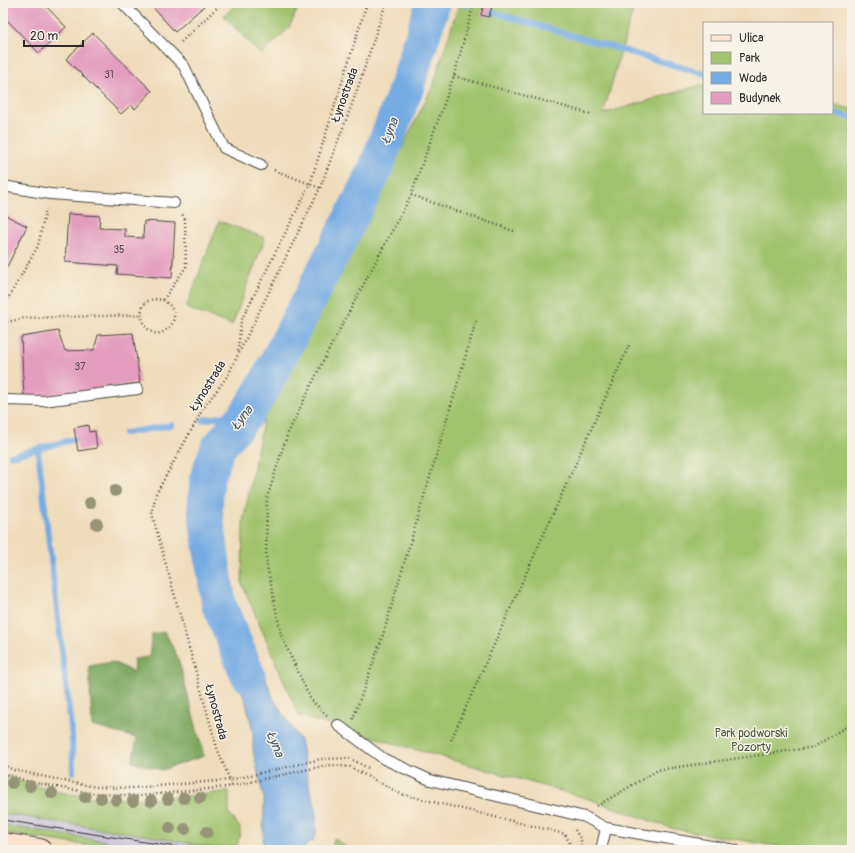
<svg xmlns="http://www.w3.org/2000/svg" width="855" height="853" viewBox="0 0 855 853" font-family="Pangolin,sans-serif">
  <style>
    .industrial { fill: #c7c0d8 }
    .green { fill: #a1c36d; stroke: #66774c }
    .forest { fill: #80a960; stroke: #566a46 }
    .water { fill: #75abe3; stroke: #506b87 }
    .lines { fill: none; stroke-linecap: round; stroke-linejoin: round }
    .stream { stroke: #75abe3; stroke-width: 6 }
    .river { stroke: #75abe3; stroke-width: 35 }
    .building { fill: #e49dbf }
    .lane-casing { stroke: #484640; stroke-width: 12 }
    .secondary-casing { stroke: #484640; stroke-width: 24 }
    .path { stroke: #484640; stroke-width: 2.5; stroke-dasharray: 1 3; stroke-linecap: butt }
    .lane { stroke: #fff; stroke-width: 10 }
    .secondary { stroke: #fde4d0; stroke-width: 22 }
    .tram { stroke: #2b2b2b; stroke-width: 1 }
    .tree { fill: #969476 }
    .labels { text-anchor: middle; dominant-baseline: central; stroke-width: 3; stroke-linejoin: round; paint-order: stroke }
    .number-label { font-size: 10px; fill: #594850 }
    .street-label { font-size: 12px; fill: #2b2b2b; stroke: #f7f3e8 }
    .park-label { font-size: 12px; fill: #4e593f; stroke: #f7f3e8 }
    .water-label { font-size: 13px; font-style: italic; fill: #45586b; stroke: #f7f3e8 }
  </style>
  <rect width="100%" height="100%" fill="#f7f3e8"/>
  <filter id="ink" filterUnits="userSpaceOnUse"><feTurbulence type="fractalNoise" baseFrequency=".025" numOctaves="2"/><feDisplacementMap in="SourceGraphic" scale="8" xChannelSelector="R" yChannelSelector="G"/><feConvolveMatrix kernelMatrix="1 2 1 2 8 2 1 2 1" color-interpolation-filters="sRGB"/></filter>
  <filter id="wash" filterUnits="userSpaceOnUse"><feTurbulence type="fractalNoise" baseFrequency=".012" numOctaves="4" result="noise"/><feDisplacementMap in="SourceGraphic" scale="16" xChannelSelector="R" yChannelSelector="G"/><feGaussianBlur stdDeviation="0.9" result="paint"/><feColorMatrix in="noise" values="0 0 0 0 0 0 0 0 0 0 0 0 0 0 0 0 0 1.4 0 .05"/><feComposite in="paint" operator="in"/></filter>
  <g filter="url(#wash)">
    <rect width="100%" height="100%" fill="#efdcba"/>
    <!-- industrial -->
    <path class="industrial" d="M3,814l140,21 78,15h-60l-158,-25z"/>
    <!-- green -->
    <g class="green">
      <path d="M237,3h63l-11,25 -28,27 -37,-39z"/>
      <path d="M459,3h176l-32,111 101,-30v29h128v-9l20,5v741h-51l-127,-21 -82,-29 -293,-84 -57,-132 1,-62 20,-101 170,-335z"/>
      <path d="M219,221l46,17 -33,87 -46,-17z"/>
      <path d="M3,776c18,5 37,12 56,16 54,11 116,7 170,-1v22l11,15v8l-5,14h-11l-81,-15 -140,-21z"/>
      <path d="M3,825l158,25h-43l-115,-17z"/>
      <path d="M334,838l15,12h1h-18z"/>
    </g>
    <!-- forest -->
    <path class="forest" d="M165,632l13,26 26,98 -42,14 -30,-8 5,-24 -45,-12 -3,-60 24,-4 20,10 1,-13 15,-2 3,-23z"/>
    <!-- water -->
    <path class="water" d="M245,627l29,73 26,40 10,50 6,19v25l-3,7 -8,5v4h-42l1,-51 -11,-49v-19l-8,-32 -28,-66z"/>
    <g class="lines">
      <!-- stream -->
      <g class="stream">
        <path d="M461,3l7,2"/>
        <path d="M492,12l212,62"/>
        <path d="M832,112l20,6"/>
        <path d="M202,420l46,-8"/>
        <path d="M125,433l47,-8"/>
        <path d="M38,450l34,286 1,36"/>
        <path d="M11,456l64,-17"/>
      </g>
      <!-- river -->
      <path class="river" d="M248,675l-29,-70 -14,-95 2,-32 11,-30 30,-36 19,-31 106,-206 34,-89 26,-83"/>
    </g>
    <g id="blocks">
      <!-- building -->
      <g class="building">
        <path d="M3,3h40l23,24 -27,26 -36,-37z"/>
        <path d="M149,3h52l3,3 -29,26z"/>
        <path d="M484,4l8,2 -3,11 -8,-2z"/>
        <path d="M93,33l59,58 -17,18 -4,-4 -10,9 -55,-55z"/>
        <path d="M3,214l24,12 -21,43 -3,-1z"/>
        <path d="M68,214l32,2 -1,12 26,1v8l18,1 1,-17 31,2 -3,55 -55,-4 1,-8 -53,-4z"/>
        <path d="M58,331l7,20 29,-1 4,-15 35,-2 7,50 -116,16 -3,-62z"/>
        <path d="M88,425l1,7 6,-1 2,17 -19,3 -4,-23z"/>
      </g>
    </g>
  </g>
  <g filter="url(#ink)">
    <use href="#blocks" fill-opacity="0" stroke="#484640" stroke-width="1"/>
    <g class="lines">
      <defs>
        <g id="lane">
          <path d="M122,3l62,63 40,82 37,17"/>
          <path d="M3,186l47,8 124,9"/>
          <path d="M3,400l40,1 95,-12"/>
          <path d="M338,725l46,34 46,21 155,37 21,11"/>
          <path d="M601,850l5,-22 129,22"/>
        </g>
        <path id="secondary" d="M3,844l37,6"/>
      </defs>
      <!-- lane casing -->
      <use href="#lane" class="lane-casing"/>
      <!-- secondary casing -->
      <use href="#secondary" class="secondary-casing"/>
      <!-- path -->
      <g class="path">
        <path d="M181,42l41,-39"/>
        <path d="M454,76l137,38"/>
        <path d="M274,170l46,18"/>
        <path d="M411,195l103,36"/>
        <path d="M163,300c10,6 15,17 7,26 -23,28 -47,-34 -7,-26l23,-33 -1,-48 -3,-5"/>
        <path d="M3,307l35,-61 8,-37"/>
        <path d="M3,323l22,-5 116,-3"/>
        <path d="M238,351l3,-30 69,-137 57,-181"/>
        <path d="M327,715l-16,-15 -30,-65 -15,-75 1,-62 20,-63 36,-74 88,-166 43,-119 20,-73"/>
        <path d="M353,719l29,-81 94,-317"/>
        <path d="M451,740l179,-397"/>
        <path d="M3,765l11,5 60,13 23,4 35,1 98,-8 91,-21 28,-1 21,11"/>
        <path d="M3,773l27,9 60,11 49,3 88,-9 96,-21 9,-1 18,2 51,27 164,40 8,16"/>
        <path d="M232,786l-15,-38 -65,-234 4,-20 47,-85 25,-34 92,-187 34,-89 32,-96"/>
        <path d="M597,806l61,-36 156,-23 38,-24"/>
        <path d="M575,830l6,10 1,9 2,1"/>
      </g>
      <!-- lane -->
      <use href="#lane" class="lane"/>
      <!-- secondary -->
      <use href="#secondary" class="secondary"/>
      <!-- tram -->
      <path class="tram" d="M3,820l193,30"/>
    </g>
    <!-- trees -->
    <g class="tree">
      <circle cx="115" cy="491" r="6"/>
      <circle cx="90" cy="503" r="6"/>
      <circle cx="97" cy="524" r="6"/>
      <circle cx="12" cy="783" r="6"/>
      <circle cx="30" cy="786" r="6"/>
      <circle cx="52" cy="793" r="6"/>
      <circle cx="85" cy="797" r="6"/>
      <circle cx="101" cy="798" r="6"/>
      <circle cx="184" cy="798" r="6"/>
      <circle cx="200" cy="798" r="6"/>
      <circle cx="168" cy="799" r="6"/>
      <circle cx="116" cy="800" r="6"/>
      <circle cx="133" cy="801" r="6"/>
      <circle cx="151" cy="801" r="6"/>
      <circle cx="170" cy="828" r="6"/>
      <circle cx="185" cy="829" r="6"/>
      <circle cx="207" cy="832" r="6"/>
    </g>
  </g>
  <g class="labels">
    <!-- number labels -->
    <g class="number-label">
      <text x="109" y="75">31</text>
      <text x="119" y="250">35</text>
      <text x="80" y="367">37</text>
    </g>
    <!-- street labels -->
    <g class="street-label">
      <text transform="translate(345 95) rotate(-70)">Łynostrada</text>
      <text transform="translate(208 386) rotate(-58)">Łynostrada</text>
      <text transform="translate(216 712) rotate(75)">Łynostrada</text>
    </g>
    <!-- park labels -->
    <g class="park-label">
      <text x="751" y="733">Park podworski<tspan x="751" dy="14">Pozorty</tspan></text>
    </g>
    <!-- water labels -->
    <g class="water-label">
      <text transform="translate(390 131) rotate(-69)">Łyna</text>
      <text transform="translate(242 418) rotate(-53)">Łyna</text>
      <text transform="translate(275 744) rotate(68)">Łyna</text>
    </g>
  </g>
  <!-- margin -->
  <rect width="855" height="853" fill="none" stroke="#f7f3e8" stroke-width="16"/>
  <!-- legend -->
  <rect x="703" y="22" width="130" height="92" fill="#f7f3e8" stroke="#a5a39c"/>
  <rect x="711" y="35" width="20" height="6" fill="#fde4d0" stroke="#a5a39c"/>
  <text x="739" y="42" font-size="12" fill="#2b2b2b">Ulica</text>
  <rect x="711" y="52" width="20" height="12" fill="#a1c36d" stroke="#a5a39c"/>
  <text x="739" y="62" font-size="12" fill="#2b2b2b">Park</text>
  <rect x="711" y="72" width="20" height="12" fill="#75abe3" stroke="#a5a39c"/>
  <text x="739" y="82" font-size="12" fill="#2b2b2b">Woda</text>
  <rect x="711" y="92" width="20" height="12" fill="#e49dbf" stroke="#a5a39c"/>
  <text x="739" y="102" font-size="12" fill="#2b2b2b">Budynek</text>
  <!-- scale -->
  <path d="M24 40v6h59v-6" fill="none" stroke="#2b2b2b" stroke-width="2"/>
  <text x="30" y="40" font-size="12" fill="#2b2b2b" stroke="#f7f3e8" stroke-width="3" paint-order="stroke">20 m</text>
</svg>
